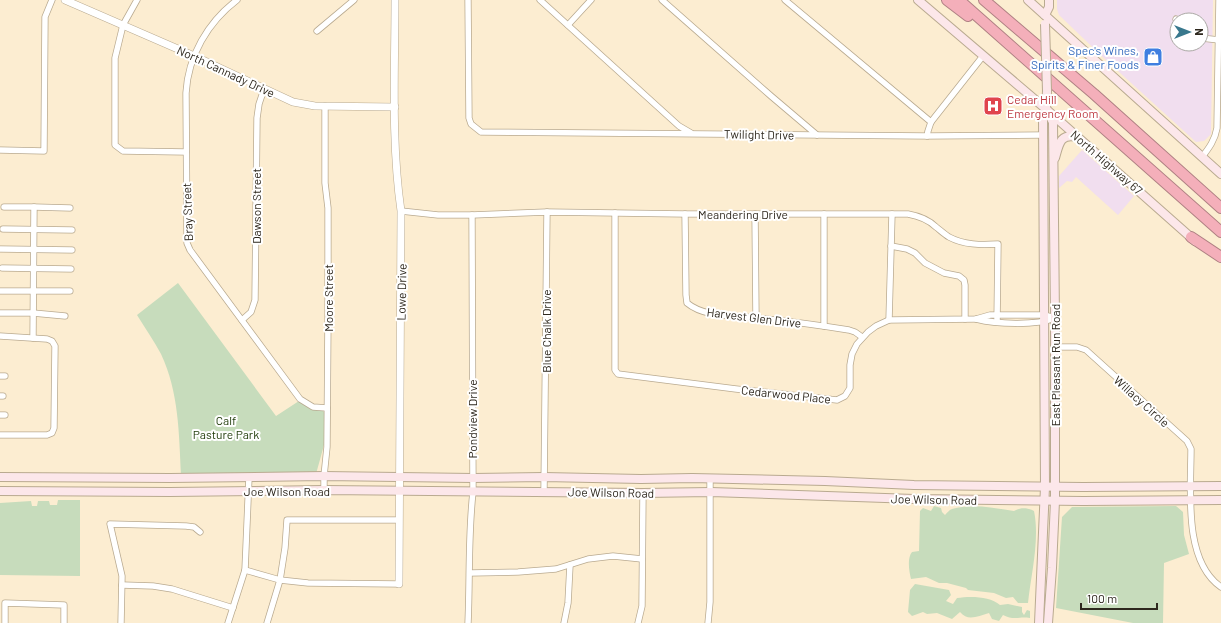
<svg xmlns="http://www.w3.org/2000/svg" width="1221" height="623" viewBox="0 0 1221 623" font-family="Barlow,sans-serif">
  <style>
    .commercial { fill: #f1deef; fill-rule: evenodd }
    .green { fill: #c7dcbc }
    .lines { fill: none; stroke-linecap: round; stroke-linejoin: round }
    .minor-casing { stroke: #b9aa90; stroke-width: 7 }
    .tertiary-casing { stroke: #b9aa90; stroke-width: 8 }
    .secondary-casing { stroke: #b9aa90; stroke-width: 10 }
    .motorway-casing { stroke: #af8083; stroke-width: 12 }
    .minor { stroke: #fff; stroke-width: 5.5 }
    .tertiary { stroke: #fff; stroke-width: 7 }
    .secondary { stroke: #fce7ea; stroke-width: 8 }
    .motorway { stroke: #f4afba; stroke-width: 10 }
    .secondary-bridge-casing { stroke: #b9aa90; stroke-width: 10; stroke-linecap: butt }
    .secondary-bridge { stroke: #fce7ea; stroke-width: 8 }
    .labels { text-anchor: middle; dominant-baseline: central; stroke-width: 4; stroke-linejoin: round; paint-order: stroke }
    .shop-label { font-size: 12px; fill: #366cbe; stroke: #fff; text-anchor: end }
    .street-label { font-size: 12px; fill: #2e281e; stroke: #fff }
    .health-label { font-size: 12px; fill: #be3a42; stroke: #fff; text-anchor: start }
    .park-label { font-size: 12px; fill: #1b3704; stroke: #fff }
  </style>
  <rect width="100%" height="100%" fill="#fcedd1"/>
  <!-- commercial -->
  <g class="commercial">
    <path d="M1057,0h156l-2,134 -7,7 -8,1 -89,-81 -48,-46 -2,-6zM1177,20h24v24h-24z"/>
    <path d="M1082,150l52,46 -16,19 -42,-38 -4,5 -5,-1 -8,7v-12z"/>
  </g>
  <!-- green -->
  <g class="green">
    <path d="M178,283l98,133 23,-15 23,9 3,3 -1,32 -8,29 -135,1c-2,-41 -2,-83 -20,-121 -7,-13 -16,-26 -24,-39z"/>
    <path d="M58,500h22v76l-80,-1v-72l31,-2 1,5h5l1,-5h11l1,4h7z"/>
    <path d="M934,506l7,2 1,4 3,3c2,-2 4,-5 7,-6 20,-6 42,-1 62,2 7,-4 14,-3 20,0 6,29 -3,63 -6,92h-10l-5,-6 -7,1 -12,-5 -26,-3 -2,-2 -19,-5h-8l-13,-6 -15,2c-2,-8 -4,-21 1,-27l7,-1 1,-40 3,-3 8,3z"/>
    <path d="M1176,506l7,6 1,23 5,19 -25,9 -1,60h-30l-77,-15 6,-91 10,-10z"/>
    <path d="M915,584l34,6 2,5 -5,6 7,3 4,-6c13,-2 33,-2 43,7l8,-1 14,3v5l2,3 3,-5 3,1v7c-12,-2 -15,3 -27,-3l-4,6 -7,-2 -3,-6c-11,3 -21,9 -29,-1l-8,7 -15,-6 -10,1 -4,-2 -11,4 -4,-4 2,-22z"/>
  </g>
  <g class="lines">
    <defs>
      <g id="minor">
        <path d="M137,0l-14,25 -8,33v87l8,6 63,1"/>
        <path d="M237,0c-29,22 -49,56 -51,93l1,150 3,7 110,149 13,8 14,1"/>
        <path d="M468,0l1,118 2,6 10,8 446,4 116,-1"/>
        <path d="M540,0l139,126 12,7"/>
        <path d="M662,0l109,96 46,39"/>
        <path d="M785,0l146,122"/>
        <path d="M1176,19l2,1"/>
        <path d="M568,25l23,-25"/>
        <path d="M317,31l37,-31"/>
        <path d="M1201,38l18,2"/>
        <path d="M927,136l1,-5 3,-9 52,-66"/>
        <path d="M0,150l44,1 1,-134 7,-17"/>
        <path d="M1202,157c7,-9 13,-17 15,-29l2,-128"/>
        <path d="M4,207h30l-1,131"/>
        <path d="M34,207l36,1"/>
        <path d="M401,211l37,4h34l75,-3 138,2h223c11,2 20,5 28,13 4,3 8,7 13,10 15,8 32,8 49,7l-1,78"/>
        <path d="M615,213v157l3,4 118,15 101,11 8,-4 5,-8v-23l2,-11 5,-10 11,-12 8,-6 13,-6 87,-1 14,-4h54l11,3"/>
        <path d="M685,214l1,81 1,8c18,15 48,12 70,15 31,3 61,7 92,12l6,2 7,5"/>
        <path d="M755,214l1,104"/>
        <path d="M3,229l69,1"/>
        <path d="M891,246l16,3 8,4 10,10 19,10 15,3 5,4 1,5v34"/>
        <path d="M1,249l71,1"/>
        <path d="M2,268l69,1"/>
        <path d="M0,291h70"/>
        <path d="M0,313h33l32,3"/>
        <path d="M976,319c20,5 59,7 79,-1"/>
        <path d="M242,320l9,-8 4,-12 2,-182 2,-14 5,-15"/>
        <path d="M889,320l3,-106"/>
        <path d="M824,326v-112"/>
        <path d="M0,336l47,3 5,2 3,5 -1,82 -2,5 -5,2h-47"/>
        <path d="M1055,347h22l9,3 101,91 4,8c0,41 -8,112 30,138"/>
        <path d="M0,376h5"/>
        <path d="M0,396h3"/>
        <path d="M0,415h5"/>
        <path d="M324,490v-14l3,-29 1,-130v-109l-3,-25v-77"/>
        <path d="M544,491l3,-279"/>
        <path d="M245,570l35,10 28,3 91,1"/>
        <path d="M470,573l48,-1 38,-3 32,-10 25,-3 29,3"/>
        <path d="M122,585l31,1 19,3 61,19"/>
        <path d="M5,623v-20l59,2v18"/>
        <path d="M121,623l1,-47 -12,-52 76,2 8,1 6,5"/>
        <path d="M228,623l17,-53 4,-93"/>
        <path d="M267,623l13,-43 5,-32 2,-28h112"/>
        <path d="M468,623c2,-44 0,-88 5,-131l-1,-277"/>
        <path d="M564,623l4,-20 2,-38"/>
        <path d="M638,623l4,-17 1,-113"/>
        <path d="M708,623l2,-21v-123"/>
      </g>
      <g id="tertiary">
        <path d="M65,0l129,56 99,46 22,4 80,1"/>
        <path d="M395,0c0,70 -4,141 6,211l-2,373"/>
      </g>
      <g id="secondary">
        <path d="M918,0l128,109 149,132"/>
        <path d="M1028,0l193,174"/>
        <path d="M1045,15l4,-8v-7"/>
        <path d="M1046,109l7,13 2,196v183l-3,67 -4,55"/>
        <path d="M1055,158c4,-14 5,-25 22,-21"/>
        <path d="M0,477l170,1 154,-2 149,2 71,-1 97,2 51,-1 133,3 89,4 169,2 138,-1"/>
        <path d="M0,491l170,1 154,-2 319,3 68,-1 203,7 169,2 138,-1"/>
        <path d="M1039,623l6,-136 -2,-369 3,-9 1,-18"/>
      </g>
      <g id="motorway">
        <path d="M947,0l21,16"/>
        <path d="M959,0l262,232"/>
        <path d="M984,0l110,94 127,114"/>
        <path d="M1191,237l30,20"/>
      </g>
    </defs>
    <!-- minor casing -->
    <use href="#minor" class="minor-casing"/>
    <!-- tertiary casing -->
    <use href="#tertiary" class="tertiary-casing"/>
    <!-- secondary casing -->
    <use href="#secondary" class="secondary-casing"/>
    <!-- motorway casing -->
    <use href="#motorway" class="motorway-casing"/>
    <!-- minor -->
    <use href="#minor" class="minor"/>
    <!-- tertiary -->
    <use href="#tertiary" class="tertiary"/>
    <!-- secondary -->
    <use href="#secondary" class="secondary"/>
    <!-- motorway -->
    <use href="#motorway" class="motorway"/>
    <defs>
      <path id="secondary-bridge" d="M1045,24l2,67"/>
    </defs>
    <!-- secondary-bridge casing -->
    <use href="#secondary-bridge" class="secondary-bridge-casing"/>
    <!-- secondary-bridge -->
    <use href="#secondary-bridge" class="secondary-bridge"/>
  </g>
  <!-- icons -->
  <defs>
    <symbol id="shop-square" viewBox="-11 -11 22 22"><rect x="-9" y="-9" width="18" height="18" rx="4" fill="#3f7fe0" stroke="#fff"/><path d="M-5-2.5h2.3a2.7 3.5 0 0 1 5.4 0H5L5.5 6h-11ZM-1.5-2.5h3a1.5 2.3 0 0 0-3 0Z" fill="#fff"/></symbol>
    <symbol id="hospital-square" viewBox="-11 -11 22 22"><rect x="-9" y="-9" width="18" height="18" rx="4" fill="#e0444e" stroke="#fff"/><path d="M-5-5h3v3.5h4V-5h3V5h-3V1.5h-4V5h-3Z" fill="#fff"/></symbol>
  </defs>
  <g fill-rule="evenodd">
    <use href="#shop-square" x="1142" y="46" width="22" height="22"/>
    <use href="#hospital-square" x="982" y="95" width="22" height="22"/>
  </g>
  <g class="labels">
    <!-- shop labels -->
    <g class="shop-label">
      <text x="1139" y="50">Spec's Wines,<tspan x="1139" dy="14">Spirits &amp; Finer Foods</tspan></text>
    </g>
    <!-- street labels -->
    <g class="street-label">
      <text transform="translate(226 71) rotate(25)">North Cannady Drive</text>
      <text transform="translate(759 134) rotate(1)">Twilight Drive</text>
      <text transform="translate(1107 162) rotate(41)">North Highway 67</text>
      <text transform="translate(256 206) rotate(-90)">Dawson Street</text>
      <text transform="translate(187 212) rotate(-92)">Bray Street</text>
      <text x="743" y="214">Meandering Drive</text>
      <text transform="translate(401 292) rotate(-89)">Lowe Drive</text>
      <text transform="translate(328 298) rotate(-90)">Moore Street</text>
      <text transform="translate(754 317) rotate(7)">Harvest Glen Drive</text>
      <text transform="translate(546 331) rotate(-90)">Blue Chalk Drive</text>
      <text transform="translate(1055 365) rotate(-90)">East Pleasant Run Road</text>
      <text transform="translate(786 394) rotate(6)">Cedarwood Place</text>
      <text transform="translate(1142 401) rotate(42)">Willacy Circle</text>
      <text transform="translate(472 419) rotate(-90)">Pondview Drive</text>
      <text x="287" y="491">Joe Wilson Road</text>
      <text transform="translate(611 492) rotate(1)">Joe Wilson Road</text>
      <text transform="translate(934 499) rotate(1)">Joe Wilson Road</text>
    </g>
    <!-- health labels -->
    <g class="health-label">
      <text x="1007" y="99">Cedar Hill<tspan x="1007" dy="14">Emergency Room</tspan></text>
    </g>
    <!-- park labels -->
    <g class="park-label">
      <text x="226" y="420">Calf<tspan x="226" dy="14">Pasture Park</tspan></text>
    </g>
  </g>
  <!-- north arrow -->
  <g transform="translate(1189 32) rotate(90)"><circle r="19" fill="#ffffff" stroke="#aba9a5"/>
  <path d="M0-3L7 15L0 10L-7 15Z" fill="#39788d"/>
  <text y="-6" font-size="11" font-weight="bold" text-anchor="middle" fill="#2e281e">N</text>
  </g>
  <!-- scale -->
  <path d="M1081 603v6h76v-6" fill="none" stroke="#2e281e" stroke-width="2"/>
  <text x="1087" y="603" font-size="12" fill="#2e281e" stroke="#ffffff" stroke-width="3" paint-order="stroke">100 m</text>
</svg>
